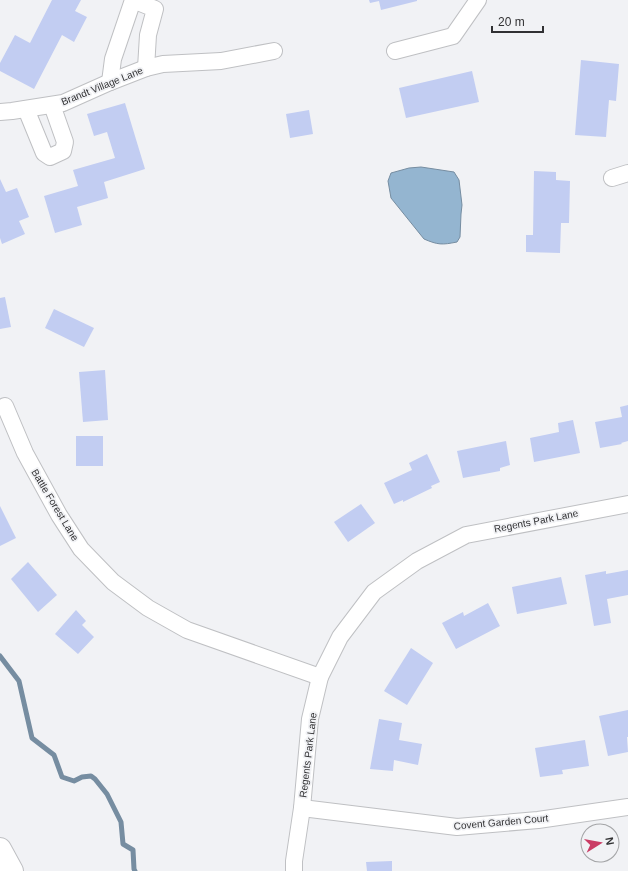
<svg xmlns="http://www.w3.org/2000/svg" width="628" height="871" viewBox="0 0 628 871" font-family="Helvetica,sans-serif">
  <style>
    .water { fill: #94b5d0; stroke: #768da1 }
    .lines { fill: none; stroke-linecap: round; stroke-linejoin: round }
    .stream { stroke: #768da1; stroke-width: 5 }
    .building { fill: #c2cdf2 }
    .minor-casing { stroke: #bfc0c3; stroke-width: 18 }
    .highway-casing { stroke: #bfc0c3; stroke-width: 24 }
    .minor { stroke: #fff; stroke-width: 16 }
    .highway { stroke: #fff; stroke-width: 22 }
    .labels { text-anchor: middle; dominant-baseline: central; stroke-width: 3.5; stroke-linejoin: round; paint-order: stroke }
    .street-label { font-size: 10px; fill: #313133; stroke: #f1f2f5 }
  </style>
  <rect width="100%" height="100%" fill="#f1f2f5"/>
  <!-- water -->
  <path class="water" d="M421,167l33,5 5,8 3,25 -1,9 -1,23 -3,5c-15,3 -19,3 -33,-3l-33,-41 -3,-17 3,-8 18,-5z"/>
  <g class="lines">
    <!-- stream -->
    <path class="stream" d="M0,656l19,25 13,57 22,17 8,22 12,4 8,-4 9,-1 4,3 12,15 14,28 2,22 10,6 1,19 1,2"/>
  </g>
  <!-- building -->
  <g class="building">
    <path d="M52,0h29l-6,11 12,6 -13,25 -12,-7 -28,54 -34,-18v-8l15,-28 15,8z"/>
    <path d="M369,0h48v1l-36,9 -2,-9 -9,2z"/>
    <path d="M581,60l38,4 -3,37 -7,-1 -3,37 -31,-2z"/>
    <path d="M472,71l7,31 -73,16 -7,-30z"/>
    <path d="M125,103l20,66 -41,13 4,16 -31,9 5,18 -27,8 -11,-37 34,-10 -5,-16 42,-12 -8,-26 -13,4 -7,-22z"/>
    <path d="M309,110l4,24 -23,4 -4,-24z"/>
    <path d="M534,171l22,1v8l14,1 -1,42h-8l-1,30 -34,-1v-17h7z"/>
    <path d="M0,179l6,13 11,-4 12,29 -10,4 6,13 -23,10 -2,-6z"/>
    <path d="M5,297l6,30 -11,2v-31z"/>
    <path d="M54,309l40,19 -10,19 -39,-19z"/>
    <path d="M105,370l3,50 -25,2 -4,-50z"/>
    <path d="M628,405v36l-7,2 1,1 -22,4 -5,-26 27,-5 -2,-10z"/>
    <path d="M573,420l7,33 -46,9 -4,-24 29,-6 -1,-9z"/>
    <rect x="76" y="436" width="27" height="30"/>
    <path d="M506,441l4,24 -10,3v3l-37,7 -6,-27z"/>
    <path d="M427,454l13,28 -9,4 1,2 -29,14v-2l-9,4 -10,-21 28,-13 -3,-7z"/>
    <path d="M361,504l14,19 -27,19 -14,-20z"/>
    <path d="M0,506l16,32 -16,8z"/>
    <path d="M28,562l29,33 -19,17 -27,-33z"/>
    <path d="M628,570v25l-21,4 4,24 -17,3 -9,-51 21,-4v3z"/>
    <path d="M561,577l6,27 -50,10 -5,-27z"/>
    <path d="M488,603l12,23 -44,23 -14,-26 21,-11 1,4z"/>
    <path d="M76,610l10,11 -4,4 12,12 -16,17 -23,-20z"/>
    <path d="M411,648l22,15 -26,42 -23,-14z"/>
    <path d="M628,710v27h-1l1,15 -20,4 -9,-40z"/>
    <path d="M379,719l23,4 -3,17 23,4 -4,21 -24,-5 -1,11 -23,-2z"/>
    <path d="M585,740l4,26 -27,4 1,4 -23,3 -5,-29z"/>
    <path d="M392,861v10h-25l-1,-9z"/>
  </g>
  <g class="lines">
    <defs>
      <g id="minor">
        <path d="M133,0l22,9 -7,26 -2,33"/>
        <path d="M395,51l58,-15 25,-36"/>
        <path d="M110,82l3,-23 20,-59"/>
        <path d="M26,109l18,44 6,4 13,-6 2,-9 -13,-37"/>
        <path d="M0,112l12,-1 51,-8 47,-21 36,-14 17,-4 58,-3 53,-10"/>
        <path d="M612,178l16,-5"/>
        <path d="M5,406l20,47 34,62 22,34 32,33 35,26 39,22 133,47"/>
        <path d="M302,808l155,19 81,-7 90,-13"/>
        <path d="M294,871v-10l8,-53 8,-89 10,-42 20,-40 34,-45 43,-31 49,-26 162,-31"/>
      </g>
      <path id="highway" d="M0,849l12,22"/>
    </defs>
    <!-- minor casing -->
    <use href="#minor" class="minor-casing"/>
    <!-- highway casing -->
    <use href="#highway" class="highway-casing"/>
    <!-- minor -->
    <use href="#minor" class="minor"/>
    <!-- highway -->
    <use href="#highway" class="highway"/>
  </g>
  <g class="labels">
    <!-- street labels -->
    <g class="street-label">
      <text transform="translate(102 86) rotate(-22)">Brandt Village Lane</text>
      <text transform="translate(55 505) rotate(59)">Battle Forest Lane</text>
      <text transform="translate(536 521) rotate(-11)">Regents Park Lane</text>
      <text transform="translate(308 755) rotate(-83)">Regents Park Lane</text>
      <text transform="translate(501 822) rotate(-5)">Covent Garden Court</text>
    </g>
  </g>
  <!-- north arrow -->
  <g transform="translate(600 843) rotate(79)"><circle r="19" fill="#f1f2f5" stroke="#a4a5a7"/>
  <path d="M0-3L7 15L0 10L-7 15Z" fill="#ca3c65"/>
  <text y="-6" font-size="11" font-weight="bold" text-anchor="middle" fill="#313133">N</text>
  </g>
  <!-- scale -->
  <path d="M492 26v6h51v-6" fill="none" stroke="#313133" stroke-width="2"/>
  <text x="498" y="26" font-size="12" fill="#313133" stroke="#f1f2f5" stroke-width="3" paint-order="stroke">20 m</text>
</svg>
